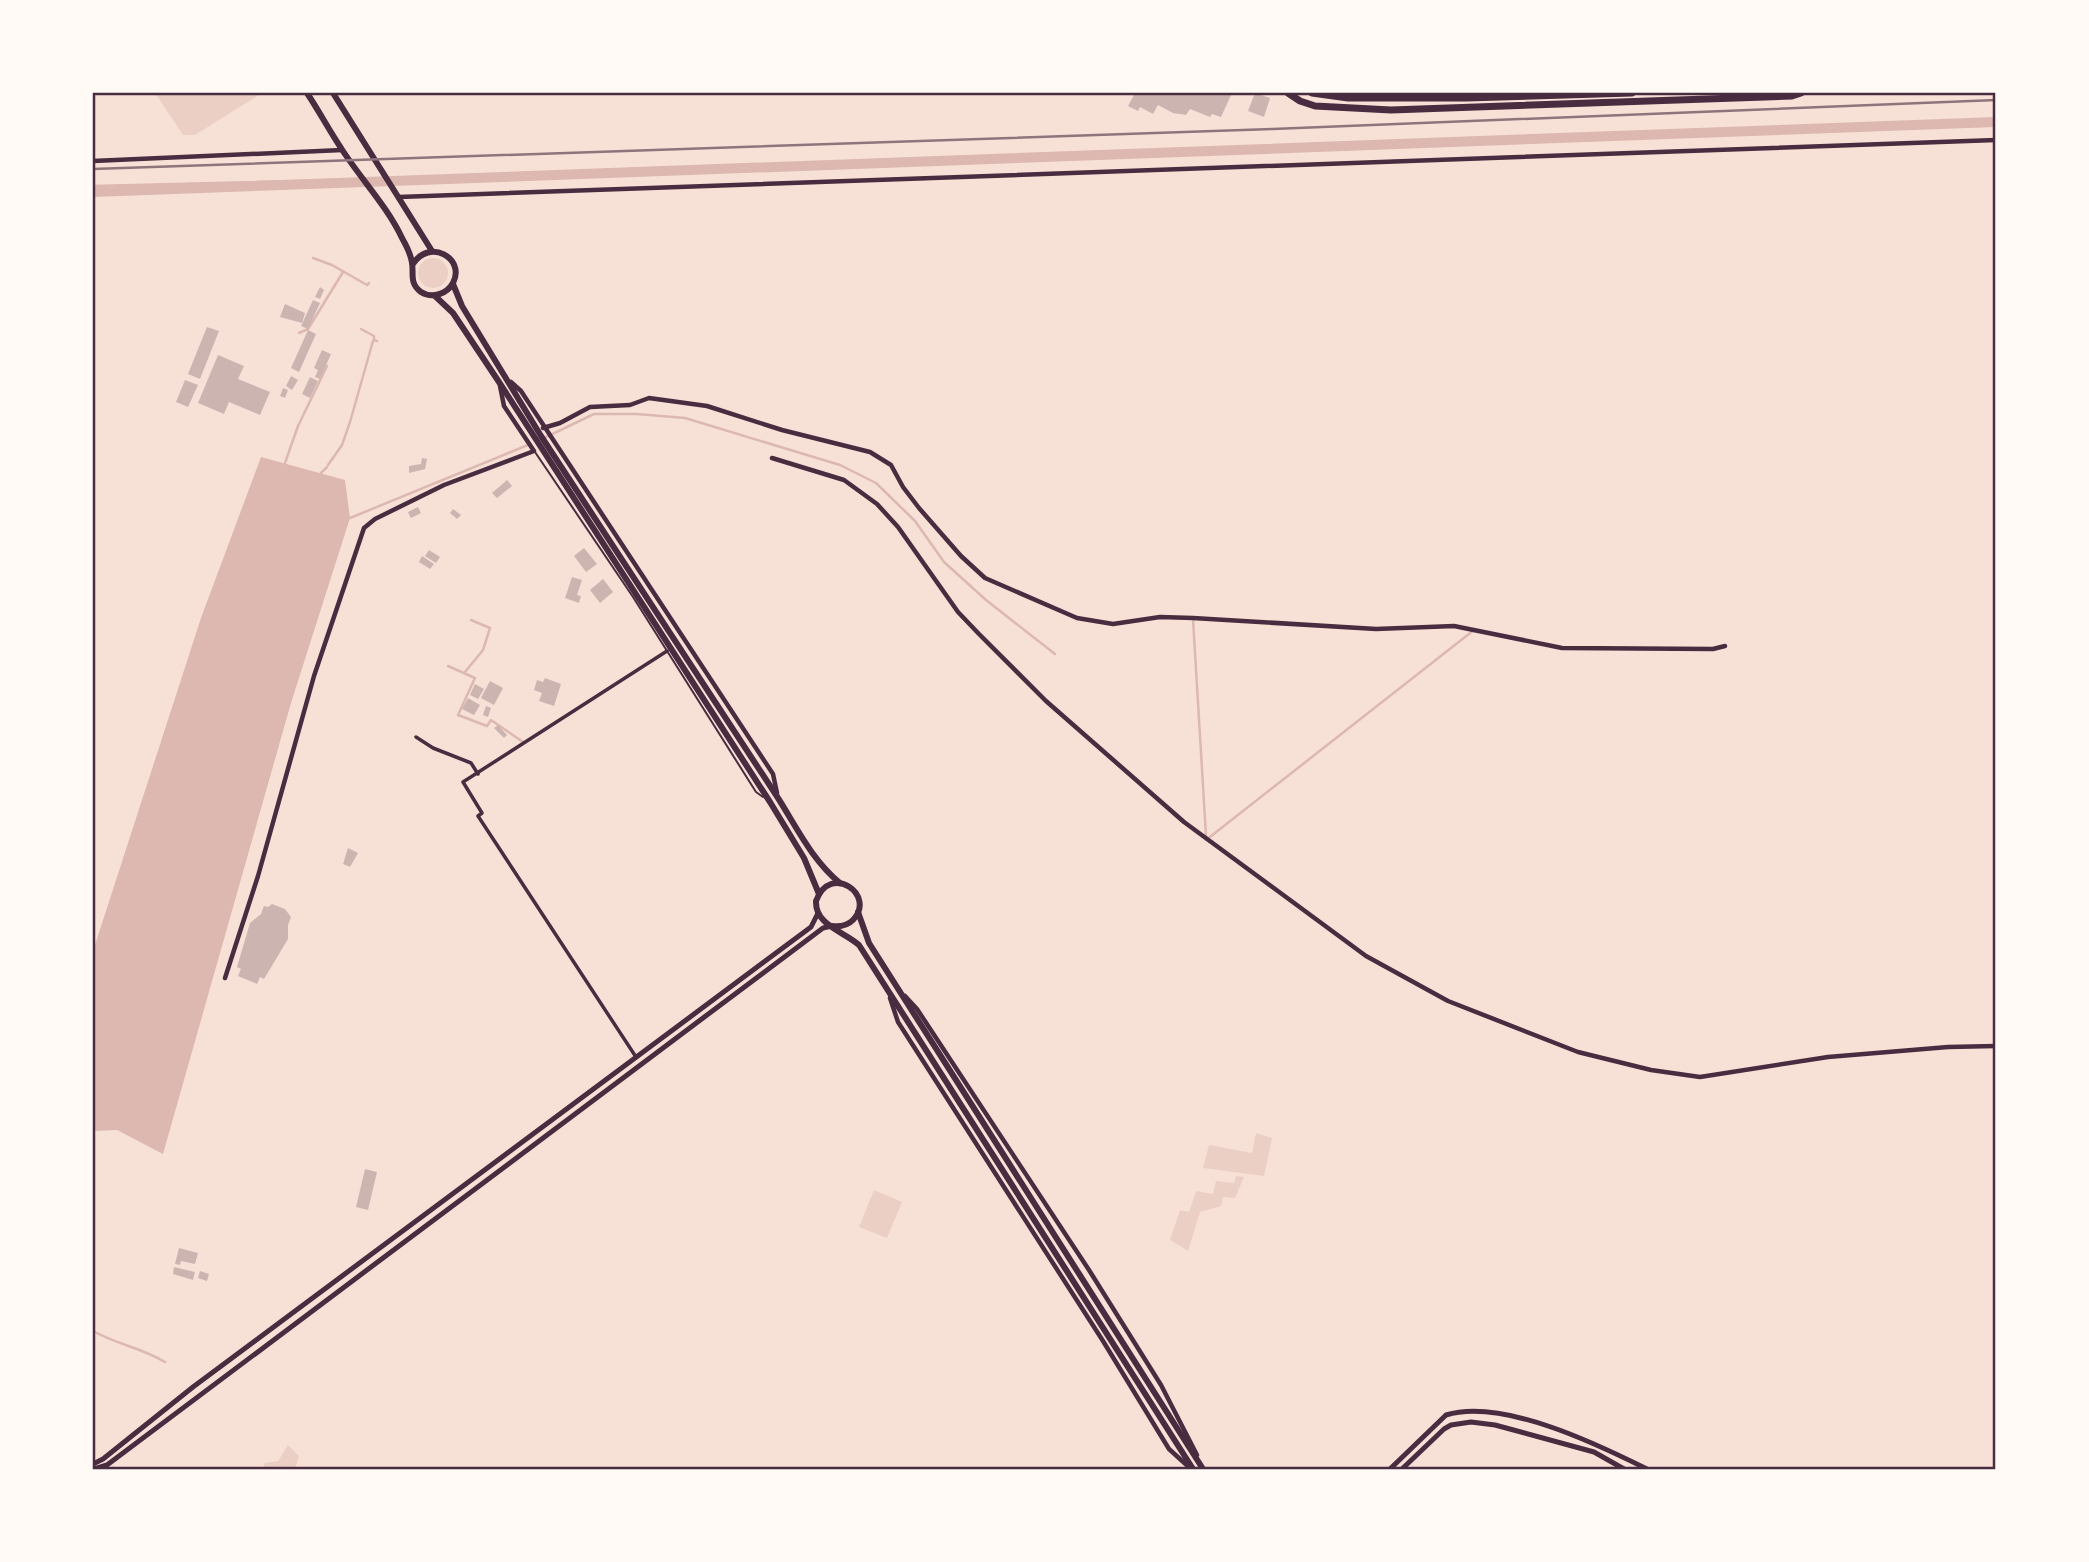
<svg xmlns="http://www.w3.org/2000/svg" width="2089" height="1562" viewBox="0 0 2089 1562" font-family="Inter,sans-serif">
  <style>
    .green { fill: #ebcfc5 }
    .water { fill: #dcb8b0 }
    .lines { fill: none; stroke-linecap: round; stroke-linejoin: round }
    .stream { stroke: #dcb8b0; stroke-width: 2.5 }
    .canal { stroke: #dcb8b0; stroke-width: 10 }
    .building { fill: #ccb4b1 }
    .service { stroke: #4a2c40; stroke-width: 2 }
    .pedestrian { stroke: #4a2c40; stroke-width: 3.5 }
    .minor { stroke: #4a2c40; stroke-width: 4.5 }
    .tertiary { stroke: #4a2c40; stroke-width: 5 }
    .secondary { stroke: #4a2c40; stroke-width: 6 }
    .primary { stroke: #4a2c40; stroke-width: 7 }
    .rail { stroke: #8f747c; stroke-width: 2.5 }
    .neatline { fill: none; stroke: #4a2c40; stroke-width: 2.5 }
  </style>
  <rect width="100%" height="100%" fill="#f7e1d7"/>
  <!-- green -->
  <g class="green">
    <path d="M155,93h107l-67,42h-12z"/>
    <circle cx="433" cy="273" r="15"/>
    <path d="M1256,1133l16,5 -8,38 -61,-8 6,-23 43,8z"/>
    <path d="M1236,1176l8,1 -9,21 -12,-1 -2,9 -21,6 -12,39 -18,-11 10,-30 9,2 7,-21 17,3 3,-13 18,2z"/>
    <path d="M874,1190l28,12 -15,36 -28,-11z"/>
    <path d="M288,1445l11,11 -4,13h-33l3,-6 13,-2z"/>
  </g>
  <!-- water -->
  <path class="water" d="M261,457l84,23 5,38 -59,185 -128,451 -46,-24 -24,1v-180l108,-333z"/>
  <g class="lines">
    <!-- stream -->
    <g class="stream">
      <path d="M93,186l362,-9 175,-8 1355,-46"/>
      <path d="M313,258l19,7 35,20 2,-2"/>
      <path d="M361,329l13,7v4l3,1"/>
      <path d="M299,333l9,-4 35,-57"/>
      <path d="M544,438l50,-24h43l48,4 155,47 36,18 39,38 29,41 42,38 69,54"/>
      <path d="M285,463l13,-37 29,-60"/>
      <path d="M328,465l14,-20 8,-23 23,-81"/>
      <path d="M321,473l6,-6"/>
      <path d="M350,518l178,-73"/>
      <path d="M1193,619l13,217"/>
      <path d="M448,666l27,12 -17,37 29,11 4,-6 32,22"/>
      <path d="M465,672l18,-22 7,-22 -19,-8"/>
      <path d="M1206,840l268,-210"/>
      <path d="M93,1331c23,13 49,17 72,31"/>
    </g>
    <!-- canal -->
    <path class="canal" d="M93,192l1903,-70"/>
  </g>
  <!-- building -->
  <g class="building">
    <path d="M1135,93h97l-11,24 -9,-3 -2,3 -20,-8 -4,6 -13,-2 -15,-8 -5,9 -13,-7 -2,4 -10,-5z"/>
    <path d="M1255,93l15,5 -6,19 -16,-6z"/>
    <path d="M320,287l4,3 -4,9 -5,-2z"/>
    <path d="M313,300l7,3 -12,26 -7,-3z"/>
    <path d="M285,304l20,9 -3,10 -22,-6z"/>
    <path d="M207,327l12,4 -19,48 -12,-5z"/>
    <path d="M308,330l8,4 -17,38 -8,-4z"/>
    <path d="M322,350l9,4 -11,25 -5,-2 3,-7 -4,-2z"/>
    <path d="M218,355l26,11 -6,13 32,13 -10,23 -31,-13 -5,12 -26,-11z"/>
    <path d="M291,376l7,4 -6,10 -6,-4z"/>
    <path d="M310,377l8,4 -8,17 -8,-4z"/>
    <path d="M185,380l13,5 -10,22 -12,-5z"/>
    <path d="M283,388l5,2 -3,8 -5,-2z"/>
    <path d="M422,458l5,1 -2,10 -16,4v-7l12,-2z"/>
    <path d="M507,480l5,6 -15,12 -5,-5z"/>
    <path d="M418,507l3,6 -10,5 -3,-6z"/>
    <path d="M453,509l8,6 -4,4 -7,-6z"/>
    <path d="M584,548l13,16 -11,8 -12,-16z"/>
    <path d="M429,550l11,7 -4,6 -11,-7z"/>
    <path d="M422,556l12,8 -4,5 -11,-7z"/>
    <path d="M572,577l10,3 -5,15 4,1 -2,7 -14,-5z"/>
    <path d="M603,579l10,13 -13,11 -10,-13z"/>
    <path d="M545,678l16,6 -7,22 -15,-5 3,-8 -8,-3 3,-10 6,2z"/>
    <path d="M490,681l13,7 -9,17 -13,-7z"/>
    <path d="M475,684l9,5 -6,10 -8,-4z"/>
    <path d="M468,698l12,7 -6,10 -12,-6z"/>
    <path d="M486,706l5,2 -3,9 -5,-2z"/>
    <path d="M498,725l9,10 -3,3 -10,-10z"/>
    <path d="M348,848l10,5 -8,14 -7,-3z"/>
    <path d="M272,904l13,5 6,8 -3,8v14l-24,40 -4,-2 -3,7 -19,-8 3,-7 -4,-2 13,-44 11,-9 3,-8 4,1z"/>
    <path d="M365,1169l12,3 -9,38 -12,-3z"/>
    <path d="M179,1248l19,5 -3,11 -14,-3 -1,4 -5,-1z"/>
    <path d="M174,1267l21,5 -2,8 -20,-6z"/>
    <path d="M200,1271l9,3 -2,7 -9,-3z"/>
  </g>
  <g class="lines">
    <!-- service -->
    <path class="service" d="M535,452l98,145 123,195 7,5"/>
    <!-- pedestrian -->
    <g class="pedestrian">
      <path d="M416,737l17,11 38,15 7,11"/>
      <path d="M636,1057l-158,-241 4,-3 -19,-31 204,-131"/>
    </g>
    <!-- minor -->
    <g class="minor">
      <path d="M93,161l249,-11"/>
      <path d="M399,197l1597,-57"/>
      <path d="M511,382l10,9 252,383 4,19"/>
      <path d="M543,428l17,-5 30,-16 40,-2 19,-7 58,8 75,24 88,22 21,13 12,22 16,21 42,48 24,22 92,40 36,6 47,-7 33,1 183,11 78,-3 108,22 151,1 12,-3"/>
      <path d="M772,458l72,22 33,24 21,23 60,85 21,22 67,67 138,121 182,134 82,45 130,51 73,18 49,7 128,-20 120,-10 48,-1"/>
      <path d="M225,978l33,-102 56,-200 50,-148 11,-9 69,-34 90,-34 -30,-45 -4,-20"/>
      <path d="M905,996l12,13 172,261 72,115 36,70"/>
      <path d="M890,998l8,24 205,319 66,108 22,20"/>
    </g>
    <!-- tertiary -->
    <g class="tertiary">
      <path d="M93,1464l10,-5 90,-72 618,-460 7,-14"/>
      <path d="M94,1469l13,-4 716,-537 9,-2"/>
      <path d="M1390,1469l56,-54c56,-17 151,29 201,54"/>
      <path d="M1402,1469l42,-40 7,-4 20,-3 24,3 99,27 30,17"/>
    </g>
    <!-- secondary -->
    <g class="secondary">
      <path d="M307,93c12,18 22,37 34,55 19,30 46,58 61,90 4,7 9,17 10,25 2,11 -3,20 9,29 11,7 26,2 32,-9 13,-25 -24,-45 -40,-19"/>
      <path d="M333,93l99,158"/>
      <path d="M453,284l9,22 79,130 237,362c19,30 34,62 62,85"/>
      <path d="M435,296l18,17 46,69 271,420 34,56 15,36"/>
      <path d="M858,912l11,31 334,526"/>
      <path d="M832,926c8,1 15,0 21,-6 24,-25 -23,-58 -37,-19 -1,24 27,30 43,44l334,524"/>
    </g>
    <!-- primary -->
    <g class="primary">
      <path d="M1288,93l12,8 15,5 76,4 401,-14 9,-3"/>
      <path d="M1312,93l36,5h118l166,-5"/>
    </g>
    <!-- rail -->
    <path class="rail" d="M93,169l1180,-40 723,-29"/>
  </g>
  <!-- border -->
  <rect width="2089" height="1562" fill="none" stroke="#fffaf5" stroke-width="189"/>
  <rect x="94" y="94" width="1900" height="1374" class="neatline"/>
</svg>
